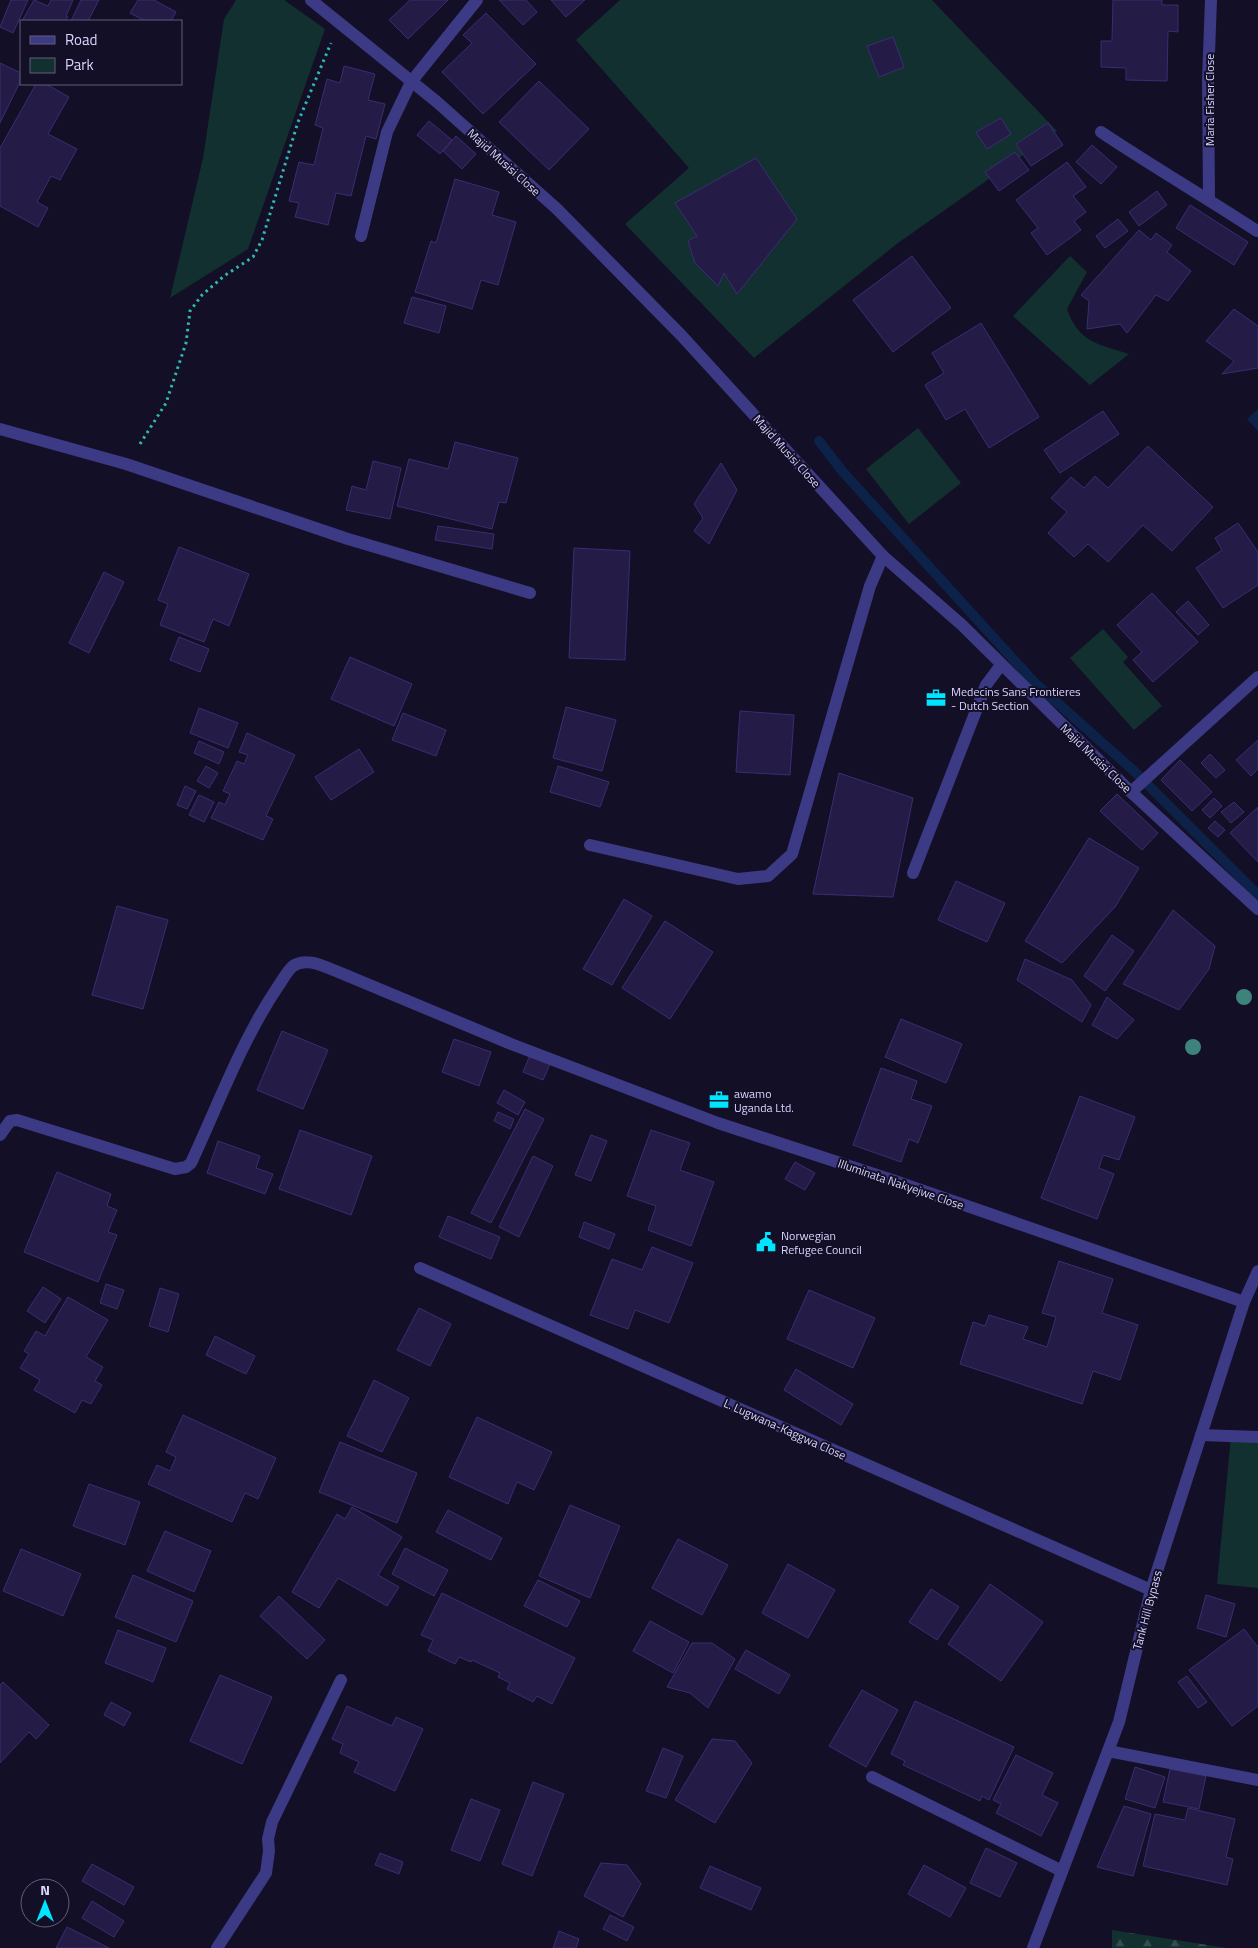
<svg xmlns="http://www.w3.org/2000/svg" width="1258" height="1948" viewBox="0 0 1258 1948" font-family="'Titillium Web',sans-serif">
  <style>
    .green { fill: #12302f }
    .forest { fill: url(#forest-firs) }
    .water { fill: #0c2248 }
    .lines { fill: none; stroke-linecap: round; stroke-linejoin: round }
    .stream { stroke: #0c2248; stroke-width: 10 }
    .building { fill: #241b47; stroke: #3b2d73 }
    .path { stroke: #2fb8b0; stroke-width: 3; stroke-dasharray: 2.5 4; stroke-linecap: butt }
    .service { stroke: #3d3a85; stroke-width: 12 }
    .minor { stroke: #3d3a85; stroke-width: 12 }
    .tertiary { stroke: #3d3a85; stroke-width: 12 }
    .tree { fill: #3d827b }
    .labels { text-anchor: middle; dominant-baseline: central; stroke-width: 4; stroke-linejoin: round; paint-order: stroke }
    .street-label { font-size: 12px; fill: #d9d4ff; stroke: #130f26 }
    .poi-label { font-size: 12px; fill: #d9d4ff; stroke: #130f26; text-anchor: start }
  </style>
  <defs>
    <pattern id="forest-firs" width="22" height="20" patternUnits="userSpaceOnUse" patternTransform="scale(1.25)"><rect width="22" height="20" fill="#12302f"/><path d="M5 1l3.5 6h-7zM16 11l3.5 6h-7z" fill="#344d4e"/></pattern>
  </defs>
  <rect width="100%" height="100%" fill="#130f26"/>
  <!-- green -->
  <g class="green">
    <path d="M236,0h48l41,29 -77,220 -78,49 33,-140 21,-139z"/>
    <path d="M620,0h312l125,131 -159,112 -144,115 -129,-134 64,-56 -113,-128z"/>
    <path d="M1070,256l17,16 -20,37c12,34 31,35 62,45l-39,31 -77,-69z"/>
    <path d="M918,428l43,55 -52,41 -43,-55z"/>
    <path d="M1103,629l25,28 -5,5 39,44 -28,24 -64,-72z"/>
    <path d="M1231,1436h27v152l-41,-4z"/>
  </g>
  <!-- forest -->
  <path class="forest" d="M1112,1930l115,18h-115z"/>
  <!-- water -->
  <path class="water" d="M1258,409v22l-11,-12z"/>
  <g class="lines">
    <!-- stream -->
    <path class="stream" d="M819,441l24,31 192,211 99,88 124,124"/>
  </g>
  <!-- building -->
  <g class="building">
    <path d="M11,0h17l-15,33 -13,-6z"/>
    <path d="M34,0l14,6 3,-6h22l-7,16 2,1 -3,4h-43z"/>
    <path d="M81,0h18l-11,21h-17z"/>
    <path d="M138,0h16l22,12 -5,9h-26l-15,-8z"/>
    <path d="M410,0h38l-40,39 -19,-19z"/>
    <path d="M499,0h27l11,12 -14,13z"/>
    <path d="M551,0h34l-19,17z"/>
    <path d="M1113,0h49v5h16v27l-10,-1 -1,50 -41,-1v-12l-25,-1v-26h11z"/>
    <path d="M486,13l50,51 -53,50 -41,-42 30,-29 -9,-8z"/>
    <path d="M893,37l11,30 -25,10 -12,-31z"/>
    <path d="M0,63l21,10v7l-21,43z"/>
    <path d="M344,66l31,8 -7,26 17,4 -9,35 -10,-3 -15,60 -15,-3 -8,32 -33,-8 4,-14 -10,-2 10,-39 15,3 9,-37 -8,-3 12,-46 13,4z"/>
    <path d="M539,81l50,48 -40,41 -50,-48z"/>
    <path d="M36,84h10l23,13 -21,37 29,15 -17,31 -9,-4 -14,26 11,6 -10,19 -38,-21v-58z"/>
    <path d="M1001,118l10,16 -24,15 -11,-17z"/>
    <path d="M429,121l23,19 -12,14 -23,-19z"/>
    <path d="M1048,123l15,22 -32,21 -15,-22z"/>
    <path d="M456,136l20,18 -14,15 -19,-18z"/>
    <path d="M1092,145l25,22 -16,17 -25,-22z"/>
    <path d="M1015,152l14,18 -30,21 -14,-19z"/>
    <path d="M756,158l41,61 -60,75 -13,-21 -6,13 -23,-23 -7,-22 9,-5 -22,-33z"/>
    <path d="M1067,162l19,25 -13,9 13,16 -12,9 7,9 -34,25 -16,-22 7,-5 -22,-28z"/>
    <path d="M455,179l44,13 -7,23 24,7 -18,63 -17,-5 -9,29 -57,-17 16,-51 5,2z"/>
    <path d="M1157,191l10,14 -28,21 -10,-14z"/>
    <path d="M1190,205l58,37 -14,23 -58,-37z"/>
    <path d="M1118,219l10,12 -23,17 -9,-12z"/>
    <path d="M1139,230l12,10 5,-7 16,12 -5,7 24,19 -23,30 -12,-6 -29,38 -7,-9 -33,5 2,-28 -8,-6z"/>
    <path d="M912,256l39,52 -58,44 -40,-52z"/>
    <path d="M412,297l34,9 -7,27 -35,-10z"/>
    <path d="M1234,309l24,17v42l-36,6 12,-13 -28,-20z"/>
    <path d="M981,323l58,94 -50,31 -24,-39 -19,11 -21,-35 19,-12 -12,-20z"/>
    <path d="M1103,411l16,23 -59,39 -16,-23z"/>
    <path d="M455,442l63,16 -12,45 -7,-1 -7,27 -95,-23 12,-47 39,10z"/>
    <path d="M1148,446l65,61 -41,44 -29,-26 -35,37 -20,-18 -14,13 -26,-24 19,-21 -16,-14 20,-21 13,11 11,-12 13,12z"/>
    <path d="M373,461l28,7 -11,51 -44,-9 6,-24 14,4z"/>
    <path d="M721,463l16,27 -28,54 -15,-13 9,-13 -9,-14z"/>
    <path d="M1238,523l20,29v33l-35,23 -27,-40 26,-18 -7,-12z"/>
    <path d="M438,526l56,8 -2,15 -57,-9z"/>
    <path d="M179,547l70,27 -20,52 -16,-7 -9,23 -44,-17 8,-21 -10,-4z"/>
    <path d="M574,548l56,3 -5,109 -56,-2z"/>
    <path d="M104,572l20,10 -35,71 -20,-10z"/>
    <path d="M1152,593l46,49 -45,40 -20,-22 9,-8 -25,-27z"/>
    <path d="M1188,601l21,24 -11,10 -22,-23z"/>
    <path d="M179,637l30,12 -9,23 -30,-12z"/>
    <path d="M350,657l62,27 -18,42 -63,-27z"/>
    <path d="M566,707l50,13 -14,51 -49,-13z"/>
    <path d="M199,708l39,15 -10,25 -38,-15z"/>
    <path d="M740,711l54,4 -4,60 -54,-3z"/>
    <path d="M403,713l43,17 -10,26 -44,-16z"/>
    <path d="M247,733l48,22 -29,61 7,3 -10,21 -52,-22 8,-16 6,3 5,-11 -7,-3 14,-30 7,3 4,-9 -9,-3z"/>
    <path d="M1258,740v29l-7,7 -15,-16z"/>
    <path d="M199,741l25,11 -5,12 -25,-11z"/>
    <path d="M359,749l15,23 -43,28 -16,-23z"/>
    <path d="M1210,754l15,16 -9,8 -15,-15z"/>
    <path d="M1180,760l32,32 -20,19 -31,-31z"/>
    <path d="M206,766l12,7 -9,15 -12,-7z"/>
    <path d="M558,766l51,16 -9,25 -50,-15z"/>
    <path d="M839,773l74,25 -20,99 -80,-3z"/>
    <path d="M185,786l11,5 -9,18 -10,-4z"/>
    <path d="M1117,794l41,39 -16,17 -42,-39z"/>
    <path d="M199,795l15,7 -10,20 -15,-7z"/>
    <path d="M1214,798l8,8 -12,12 -8,-8z"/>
    <path d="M1234,802l10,10 -13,11 -10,-11z"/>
    <path d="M1258,807v55l-28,-29z"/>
    <path d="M1215,821l10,9 -7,7 -10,-9z"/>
    <path d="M1089,838l50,30 -24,39 -53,56 -37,-22z"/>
    <path d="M956,881l49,22 -18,39 -49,-22z"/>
    <path d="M624,899l28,17 -40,69 -29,-16z"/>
    <path d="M117,906l51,14 -25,89 -51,-14z"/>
    <path d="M1173,910l42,36 -6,23 -30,41 -56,-26z"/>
    <path d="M665,921l48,31 -43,67 -48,-31z"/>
    <path d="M1112,935l22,16 -29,40 -21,-15z"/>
    <path d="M1025,959l47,21 19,25 -9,17 -65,-42z"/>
    <path d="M1107,997l27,23 -17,19 -25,-14z"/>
    <path d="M901,1019l61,25 -16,39 -61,-26z"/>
    <path d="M282,1031l46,19 -25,59 -46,-19z"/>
    <path d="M454,1039l37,13 -12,34 -37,-14z"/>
    <path d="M530,1055l20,9 -7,16 -20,-8z"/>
    <path d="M881,1068l36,13 -6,18 21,7 -14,37 -9,-4 -8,23 -48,-17z"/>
    <path d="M504,1090l21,12 -7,13 -21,-12z"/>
    <path d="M1080,1096l55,21 -16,43 -16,-5 -4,13 15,6 -17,45 -56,-21z"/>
    <path d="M525,1109l19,10 -53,104 -20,-10z"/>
    <path d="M498,1112l16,7 -4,10 -16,-8z"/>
    <path d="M300,1130l72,26 -21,59 -72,-26z"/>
    <path d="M651,1130l39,13 -10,27 34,12 -23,64 -43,-16 8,-24 -29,-10z"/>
    <path d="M591,1135l16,6 -16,40 -16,-6z"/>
    <path d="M218,1141l42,15 -4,12 17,6 -8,20 -58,-21z"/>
    <path d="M533,1156l20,10 -34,71 -20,-10z"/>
    <path d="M795,1162l20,11 -10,17 -20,-11z"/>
    <path d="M57,1172l54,22 -4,12 10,4 -9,22 9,3 -19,47 -74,-30z"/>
    <path d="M448,1216l52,21 -9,22 -52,-22z"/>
    <path d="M584,1222l31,12 -6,15 -30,-12z"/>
    <path d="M652,1247l41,16 -24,60 -34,-13 -7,19 -38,-14 22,-56 30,11z"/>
    <path d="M1059,1261l54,18 -11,34 36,12 -18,55 -27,-9 -11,33 -122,-40 13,-42 12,4 4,-11 39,12 -5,12 24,8 9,-30 -14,-4z"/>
    <path d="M106,1284l18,6 -7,19 -17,-6z"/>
    <path d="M43,1287l18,12 -16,24 -18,-12z"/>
    <path d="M160,1288l19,6 -11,38 -19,-6z"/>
    <path d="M809,1290l66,28 -22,50 -66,-29z"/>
    <path d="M68,1297l40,23 -22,37 17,10 -8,14 7,4 -11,19 -9,-4 -7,13 -41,-23 6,-10 -20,-12 9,-14 -5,-3 12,-20 9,5z"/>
    <path d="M419,1308l32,16 -21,42 -33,-16z"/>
    <path d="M215,1336l40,20 -9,18 -40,-19z"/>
    <path d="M796,1369l57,35 -12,21 -57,-35z"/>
    <path d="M374,1380l35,18 -27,54 -35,-16z"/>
    <path d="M183,1415l93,43 -18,41 -13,-6 -13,29 -84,-38 9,-19 13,6 6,-14 -10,-5z"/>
    <path d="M477,1417l75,35 -18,38 -17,-8 -9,22 -59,-27z"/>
    <path d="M340,1442l77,31 -20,50 -78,-31z"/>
    <path d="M89,1484l51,18 -15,43 -52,-19z"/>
    <path d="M570,1505l50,21 -30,72 -51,-22z"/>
    <path d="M352,1507l50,30 -24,38 21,12 -12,19 -49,-28 -19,30 -27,-16 45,-78 8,5z"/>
    <path d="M448,1510l54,28 -11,22 -55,-28z"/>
    <path d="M165,1531l46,20 -17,41 -47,-21z"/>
    <path d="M678,1539l50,26 -26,50 -50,-27z"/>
    <path d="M405,1548l43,22 -14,26 -42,-22z"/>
    <path d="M21,1549l60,25 -18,42 -60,-25z"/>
    <path d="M788,1564l47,26 -27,48 -46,-25z"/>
    <path d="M133,1575l60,26 -17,41 -61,-25z"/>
    <path d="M538,1580l42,21 -13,26 -43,-21z"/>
    <path d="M990,1584l53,38 -42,59 -53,-37z"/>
    <path d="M931,1589l28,18 -22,33 -28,-18z"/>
    <path d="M442,1593l133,65 -23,46 -15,-8 -4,6 -26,-13 3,-6 -12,-6 2,-4 -28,-13 -1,2 -12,-5 -4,7 -27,-13 5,-11 -12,-5z"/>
    <path d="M1206,1595l29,9 -9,33 -29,-9z"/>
    <path d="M279,1596l46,44 -18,19 -47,-43z"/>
    <path d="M650,1621l39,21 -16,31 -40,-22z"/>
    <path d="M1244,1629l13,17 1,-1v61l-26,20 -43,-56z"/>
    <path d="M118,1630l48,18 -13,34 -48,-19z"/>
    <path d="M692,1643h20l23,16 -27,49 -18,-15 -23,-6z"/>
    <path d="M746,1650l44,25 -11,19 -44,-25z"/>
    <path d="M220,1675l52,22 -30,67 -52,-23z"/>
    <path d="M1187,1676l20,26 -9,6 -20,-26z"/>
    <path d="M3,1682l46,43 -13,14 -7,-7 -29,31v-78z"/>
    <path d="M862,1690l36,20 -32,57 -37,-21z"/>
    <path d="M915,1701l99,46 -25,53 -7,-4 -2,5 -77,-36 2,-4 -14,-7z"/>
    <path d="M111,1702l20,11 -7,13 -20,-11z"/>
    <path d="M347,1706l45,20 4,-9 27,12 -28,62 -41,-19 5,-10 -19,-9 3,-9 -11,-5z"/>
    <path d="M712,1739l23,2 17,22 -37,60 -40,-23z"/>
    <path d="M663,1748l20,8 -17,42 -20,-7z"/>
    <path d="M1016,1755l37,18 -11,22 16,8 -17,33 -45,-23 5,-9 -8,-4z"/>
    <path d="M1135,1767l30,10 -10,31 -30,-9z"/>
    <path d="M1170,1769l36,7 -7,33 -36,-7z"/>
    <path d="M533,1782l31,12 -32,82 -30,-12z"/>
    <path d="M471,1799l29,11 -20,51 -29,-11z"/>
    <path d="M1124,1806l27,8 -18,62 -36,-9z"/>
    <path d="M1188,1808l47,11 -9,38 7,2 -6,26 -84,-19 12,-52 30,6z"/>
    <path d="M986,1848l31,15 -17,34 -30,-14z"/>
    <path d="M380,1853l23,9 -4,12 -24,-9z"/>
    <path d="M601,1863l26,2 14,19 -18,33 -39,-21z"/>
    <path d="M92,1864l42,23 -10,18 -42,-24z"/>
    <path d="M924,1865l42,23 -16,29 -42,-23z"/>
    <path d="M710,1866l51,22 -10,22 -51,-22z"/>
    <path d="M92,1901l32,20 -10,16 -32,-19z"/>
    <path d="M610,1915l24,12 -7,14 -24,-12z"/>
    <path d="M67,1927l42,21h-53z"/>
    <path d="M559,1931l20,8 -3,9h-23z"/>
  </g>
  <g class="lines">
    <!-- path -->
    <path class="path" d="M140,444l26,-41 20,-60 4,-32 12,-16 22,-19 29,-19 9,-17 36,-118 33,-79"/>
    <!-- service -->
    <g class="service">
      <path d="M361,236l26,-104 24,-50 66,-82"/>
      <path d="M913,873l73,-188 15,-20"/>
      <path d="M1201,1435l57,2"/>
      <path d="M872,1777l190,94"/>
    </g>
    <!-- minor -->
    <g class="minor">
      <path d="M311,0l126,102 120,107 124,126 202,221 79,69 169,167 127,117"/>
      <path d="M1101,132c51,34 104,65 156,99"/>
      <path d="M1209,199l-1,-119 3,-80"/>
      <path d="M0,429l126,35 222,75 182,54"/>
      <path d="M1131,792l127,-115"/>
      <path d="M590,845l148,34 30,-3 24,-22 78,-268 13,-30"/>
      <path d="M0,1135l10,-14 7,-1 158,49 11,-2 5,-4c27,-58 51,-123 86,-175 5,-7 10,-17 16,-22 13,-9 30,0 43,5l175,73 207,79 174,57 352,122"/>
      <path d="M420,1268l731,322"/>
      <path d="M1108,1751l150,29"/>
      <path d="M217,1948l49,-75 3,-22 -1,-12 4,-17 69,-142"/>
    </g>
    <!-- tertiary -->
    <path class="tertiary" d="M1033,1948l86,-226 32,-132 93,-288 14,-31"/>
  </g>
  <!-- trees -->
  <g class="tree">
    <circle cx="1244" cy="997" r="8"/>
    <circle cx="1193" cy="1047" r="8"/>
  </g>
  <!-- icons -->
  <defs>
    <symbol id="office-bare" viewBox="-9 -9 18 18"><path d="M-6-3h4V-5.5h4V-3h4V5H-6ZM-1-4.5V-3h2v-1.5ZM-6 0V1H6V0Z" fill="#00e5ff" stroke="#130f26" stroke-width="2.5" paint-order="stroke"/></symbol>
    <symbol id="civic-bare" viewBox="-9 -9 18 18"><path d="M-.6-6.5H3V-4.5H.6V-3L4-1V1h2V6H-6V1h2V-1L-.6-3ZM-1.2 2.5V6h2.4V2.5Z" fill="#00e5ff" stroke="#130f26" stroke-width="2.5" paint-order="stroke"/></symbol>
  </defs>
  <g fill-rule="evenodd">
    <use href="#office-bare" x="922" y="684" width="28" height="28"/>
    <use href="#office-bare" x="705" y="1086" width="28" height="28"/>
    <use href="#civic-bare" x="752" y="1228" width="28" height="28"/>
  </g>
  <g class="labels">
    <!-- street labels -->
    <g class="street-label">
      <text transform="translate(1209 100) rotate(-90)">Maria Fisher Close</text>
      <text transform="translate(504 162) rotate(42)">Majid Musisi Close</text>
      <text transform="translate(787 451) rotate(48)">Majid Musisi Close</text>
      <text transform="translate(1096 758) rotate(44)">Majid Musisi Close</text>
      <text transform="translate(901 1184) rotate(19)">Illuminata Nakyejwe Close</text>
      <text transform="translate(785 1429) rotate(24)">L. Lugwana-Kaggwa Close</text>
      <text transform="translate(1147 1610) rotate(-75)">Tank Hill Bypass</text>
    </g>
    <!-- poi labels -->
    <g class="poi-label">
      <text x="951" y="691">Medecins Sans Frontieres<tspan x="951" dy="14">- Dutch Section</tspan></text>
      <text x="734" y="1093">awamo<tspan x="734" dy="14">Uganda Ltd.</tspan></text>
      <text x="781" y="1235">Norwegian<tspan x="781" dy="14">Refugee Council</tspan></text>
    </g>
  </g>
  <!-- legend -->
  <rect x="20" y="20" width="162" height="65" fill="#130f26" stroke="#625e7d"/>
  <rect x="30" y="36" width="25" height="8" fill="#3d3a85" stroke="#625e7d"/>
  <text x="65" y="45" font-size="15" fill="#d9d4ff">Road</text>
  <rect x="30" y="58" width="25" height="15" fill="#12302f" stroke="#625e7d"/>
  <text x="65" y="70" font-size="15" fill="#d9d4ff">Park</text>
  <!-- north arrow -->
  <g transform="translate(45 1903)"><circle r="24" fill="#130f26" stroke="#625e7d"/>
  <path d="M0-4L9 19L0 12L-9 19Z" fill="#00e5ff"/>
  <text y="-8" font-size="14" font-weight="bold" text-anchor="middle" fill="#d9d4ff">N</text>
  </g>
</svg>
